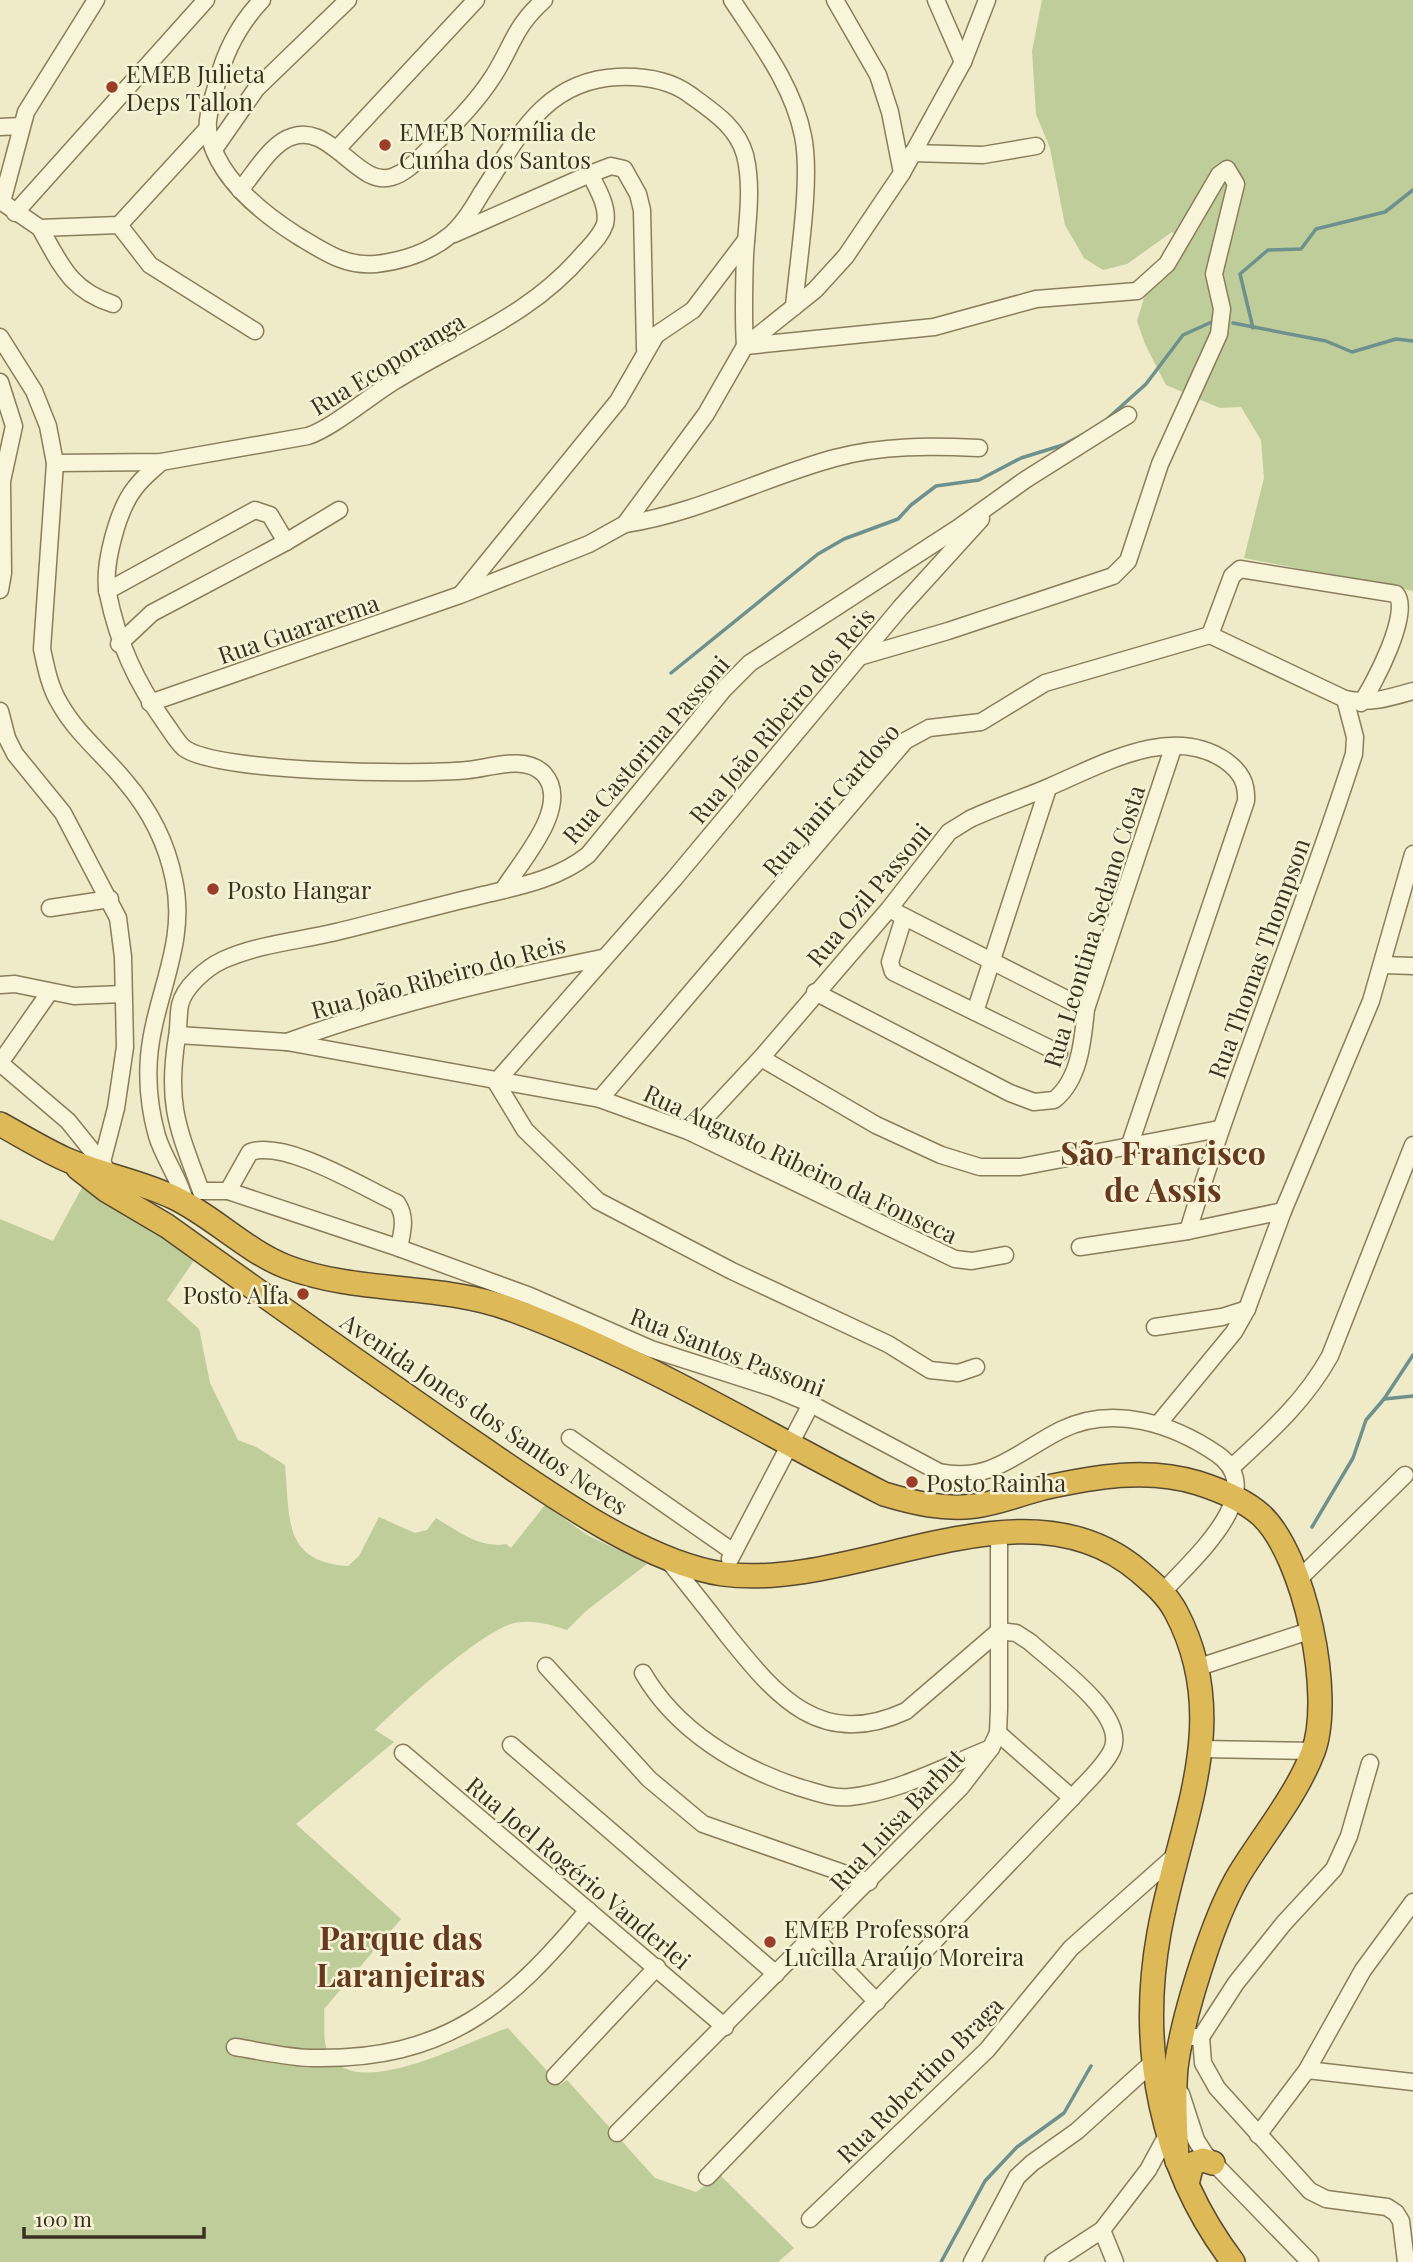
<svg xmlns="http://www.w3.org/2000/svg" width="1413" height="2262" viewBox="0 0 1413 2262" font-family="'Playfair Display',serif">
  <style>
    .green { fill: #becd9a }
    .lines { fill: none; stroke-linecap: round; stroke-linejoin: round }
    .stream { stroke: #6e918e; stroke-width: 3.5 }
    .minor-casing { stroke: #8a7d5c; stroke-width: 19 }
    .highway-casing { stroke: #584a30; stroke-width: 26 }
    .minor { stroke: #f9f5da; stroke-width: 16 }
    .highway { stroke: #ddb958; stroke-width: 23 }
    .poi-dot { fill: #9a3e2c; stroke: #f6f2d6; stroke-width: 2.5 }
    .labels { text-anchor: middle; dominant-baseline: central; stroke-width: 5; stroke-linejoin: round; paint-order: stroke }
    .poi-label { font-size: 24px; fill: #3b3120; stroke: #f6f2d6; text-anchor: start }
    .street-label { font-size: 24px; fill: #3b3120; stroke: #f6f2d6 }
    .district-label { font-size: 32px; font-weight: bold; fill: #673a1f; stroke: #f6f2d6 }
  </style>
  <rect width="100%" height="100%" fill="#efeac7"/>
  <!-- green -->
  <g class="green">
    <path d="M1042,0h371v591l-169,-33 20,-80 -3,-38 -20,-33 -21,1 -54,-23 -21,-41 -8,-23 7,-23 36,-61 -8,-5 -45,32 -24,6 -19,-12 -19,-33 -15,-77 -14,-34 -4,-63z"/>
    <path d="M84,1184l113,72 -30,44 32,29 11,54 28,57 18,7 29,18c5,52 -3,97 63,101l11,-10 20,-39 36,16 12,-3 9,-12c22,13 44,31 70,26l5,4 34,-43 42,30 60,29 -61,47 -19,19c-18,-6 -41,-12 -59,-5 -35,14 -105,77 -133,105l19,12 -98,82 105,95 -77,90c1,12 -1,27 2,38 20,62 143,-7 182,-19l52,57 7,-5 88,98 41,14 24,-17 74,73 -16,14h-778v-1043l53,22z"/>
  </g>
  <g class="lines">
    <!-- stream -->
    <g class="stream">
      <path d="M1233,323l93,18 26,11 44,-13 17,2"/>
      <path d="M1253,328l-13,-54 28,-24 33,-1 15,-20 69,-17 28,-22"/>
      <path d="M1106,420l40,-36 37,-49 31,-14"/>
      <path d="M671,673l147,-119 26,-15 54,-20 13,-14 25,-19 43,-6 42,-22 42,-13 19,-10"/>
      <path d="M1384,1399l29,-3"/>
      <path d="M1312,1527l41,-69 13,-38 18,-21 29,-44"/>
      <path d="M941,2262l44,-81 32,-34 47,-34 27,-47"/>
    </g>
    <defs>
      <g id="minor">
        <path d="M96,0l-70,112 -24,90 38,26 79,-3 89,-97"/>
        <path d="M262,0c-23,24 -37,51 -45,83 -3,13 -11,33 -9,47 8,47 52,82 90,106 25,15 47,31 78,28 26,-3 52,-11 73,-28 13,-10 24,-28 32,-42 36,-55 63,-114 137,-117 24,-1 51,3 71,17 23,17 48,32 56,61 8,32 2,68 0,100 -1,30 -2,61 0,91l189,-19 102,-28 101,-8 30,-27 52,-89 8,-6 9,15 -22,90 8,35 -3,25 -59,130 -32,97 -15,15 -165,55 -89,26"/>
        <path d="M732,0c28,43 61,85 71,136 9,43 -5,125 -9,171"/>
        <path d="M835,0l43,75 12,37 12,61"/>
        <path d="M936,0l27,62"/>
        <path d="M0,127l21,-1"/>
        <path d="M215,148l41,-59 92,-89"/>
        <path d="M338,148l138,-148"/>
        <path d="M912,153l71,2 53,-9"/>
        <path d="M240,190c13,-15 26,-38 43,-49 45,-28 73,48 109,36 16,-5 27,-19 38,-29 23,-22 47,-46 64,-73 20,-32 20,-48 50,-75"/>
        <path d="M15,213l191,-213"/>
        <path d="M119,225l31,40 105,66"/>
        <path d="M40,228c21,37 30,62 73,76"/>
        <path d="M454,234l136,-60 21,-8 13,3 14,25 4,16 3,139"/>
        <path d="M0,337l34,54 14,35 7,37 -13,186c4,19 8,39 18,55 17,30 44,51 65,77 24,28 42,63 49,99 14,64 -20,116 -25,177 -2,25 1,54 8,79 7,23 23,43 29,68"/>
        <path d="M0,382l14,44 -12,55 1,92 -3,17"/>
        <path d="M161,462c-8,8 -19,16 -26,26 -17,21 -33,79 -27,106 10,49 28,88 57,129 6,8 12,19 19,25 33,25 237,27 284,22 23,-2 57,-16 76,4 28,32 -23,87 -41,116"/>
        <path d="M55,463l106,-1 147,-26c24,-8 61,-39 85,-54 69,-43 136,-65 190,-128 8,-9 18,-18 22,-30 4,-17 -8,-36 -15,-50"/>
        <path d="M625,524c74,-11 139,-47 210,-66 48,-13 96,-12 144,-10"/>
        <path d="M107,591l148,-81 15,5 16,27"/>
        <path d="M462,593l156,-192 38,-66 37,-25 53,-70"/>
        <path d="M1210,635l22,-59 8,-7 156,25c16,17 -22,91 -35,109"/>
        <path d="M1210,635l135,64c24,5 44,-1 68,-8"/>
        <path d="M119,644l33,-31 134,-71 53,-32"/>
        <path d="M150,703l310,-108 129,-51 36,-20 81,-110 39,-68 70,-56 31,-34 56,-83 61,-111 24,-62"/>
        <path d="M0,711l7,27 8,16 48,59 55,105 5,39 2,90 -9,61 -14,54"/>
        <path d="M50,908l60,-9"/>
        <path d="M895,912l191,97"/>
        <path d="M904,917l-14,45 3,10 166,81"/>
        <path d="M1383,965l30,1"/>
        <path d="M0,985l15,-1 59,12 49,-2"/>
        <path d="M815,992l195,101 24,9 20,-2c26,-20 29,-61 32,-91l87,-261"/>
        <path d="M975,1012l73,-224"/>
        <path d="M178,1035l109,7 313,57 88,32 267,128 17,2 33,-6"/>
        <path d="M287,1042c103,-38 208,-62 315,-84"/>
        <path d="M761,1058l115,67 65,30 39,12h40l199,-38"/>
        <path d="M0,1063l68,58 37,46"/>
        <path d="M0,1063l49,-70"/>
        <path d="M496,1082l178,-203 227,-272 80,-88"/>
        <path d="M496,1082l29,48 73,71 134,70 156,73 42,26 28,3 18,-6"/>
        <path d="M600,1099l305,-358 24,-13 52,-6 64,-39 165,-48"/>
        <path d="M688,1131l17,-13 56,-60 128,-149 60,-77 21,-13c26,-12 53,-21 79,-32 52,-22 123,-64 177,-26 15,11 21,22 20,40l-116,343"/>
        <path d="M201,1191c-23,-63 -35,-86 -24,-154 2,-11 1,-22 3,-32 4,-18 26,-37 43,-45 36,-16 75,-19 113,-28 46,-11 92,-24 139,-35 40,-10 80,-16 113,-42l136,-166 26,-26 208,-135 67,-48 103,-65"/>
        <path d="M201,1191h27l171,57 131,48 121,53 122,39 38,16 128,68c52,11 78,-20 122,-42 52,-26 112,-6 156,24 55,38 -26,106 -54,138"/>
        <path d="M228,1191l22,-39c37,-12 112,35 147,51 10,15 5,29 2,45"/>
        <path d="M1188,1231c49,-161 115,-317 166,-477l1,-17 -10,-38"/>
        <path d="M1080,1247l108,-16 95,-20"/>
        <path d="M1155,1327l67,-10 25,-8"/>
        <path d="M1159,1423l75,-91 13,-23 36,-98 88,-210 42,-147"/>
        <path d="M570,1438l162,113"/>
        <path d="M1232,1467c38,-35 73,-66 98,-111l83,-211"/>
        <path d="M730,1559l81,-155"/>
        <path d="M668,1560c20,25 40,50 60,76 49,61 93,114 178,75l93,-80 17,2 14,9c24,22 101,75 81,110 -9,17 -26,31 -39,46l-365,379"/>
        <path d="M1299,1579l106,-104"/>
        <path d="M546,1666l103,113 54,45 166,58"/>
        <path d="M1196,1668l116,-38"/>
        <path d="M643,1673c33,57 94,94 155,114 18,5 34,12 52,10 48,-5 96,-31 141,-49"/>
        <path d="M998,1733l74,65"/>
        <path d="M511,1745l265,229"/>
        <path d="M1203,1749l111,2"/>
        <path d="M403,1753l322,274"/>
        <path d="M814,1937l63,65"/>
        <path d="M1181,2037h20l2,26 14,25 93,103 16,8 61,8 9,6 5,8 5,41"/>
        <path d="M1201,2037l35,-54 48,-60 50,-54 15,-33 21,-73"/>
        <path d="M235,2047c26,4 53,11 79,11 132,2 194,-52 274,-148"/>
        <path d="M1307,2070l106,12"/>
        <path d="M555,2076l102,-109"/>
        <path d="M1181,2094l15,46 9,14 105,108"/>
        <path d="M617,2133l344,-346 30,-39 7,-15 1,-24v-177"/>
        <path d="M1258,2135l49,-65 56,-100 50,-68"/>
        <path d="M810,2219l177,-169 84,-102 106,-94"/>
        <path d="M1102,2230l13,32"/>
        <path d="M972,2262l45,-85 15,-14 45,-32 75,-68"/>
        <path d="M1053,2262l49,-32 46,-60 19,-35"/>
      </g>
      <g id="highway">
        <path d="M0,1124c22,12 43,25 65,35 36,16 75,22 110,39 39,19 71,53 112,69 71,27 152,16 223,42 131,48 250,122 374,185 30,9 59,16 91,12 23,-3 45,-12 68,-18 51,-11 104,-21 155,-5 22,7 46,17 63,32 44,41 73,181 52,237 -17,44 -49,82 -73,121 -14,23 -24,49 -33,75 -13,38 -26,80 -31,120 -3,31 0,63 1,93"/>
        <path d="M78,1168l28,22 61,36c99,71 199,142 299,211 70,47 174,125 257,137 134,18 301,-102 417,-2 14,12 27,23 36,40 58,110 3,210 -17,321 -21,116 2,234 74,329"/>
        <path d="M1187,2184l5,-20 11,-4 10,3"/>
      </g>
    </defs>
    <!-- minor casing -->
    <use href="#minor" class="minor-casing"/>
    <!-- highway casing -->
    <use href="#highway" class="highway-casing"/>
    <!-- minor -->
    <use href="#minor" class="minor"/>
    <!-- highway -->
    <use href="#highway" class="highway"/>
  </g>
  <!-- markers -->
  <g class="poi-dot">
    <circle cx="112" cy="87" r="7"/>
    <circle cx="385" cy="145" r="7"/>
    <circle cx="213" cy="889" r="7"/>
    <circle cx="303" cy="1294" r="7"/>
    <circle cx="912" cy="1482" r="7"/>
    <circle cx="770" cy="1942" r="7"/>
  </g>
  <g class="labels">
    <!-- poi labels -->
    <g class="poi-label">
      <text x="126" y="73">EMEB Julieta<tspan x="126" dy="28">Deps Tallon</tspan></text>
      <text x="399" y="131">EMEB Normília de<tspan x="399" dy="28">Cunha dos Santos</tspan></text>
      <text x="227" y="889">Posto Hangar</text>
      <text x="289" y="1294" text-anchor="end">Posto Alfa</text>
      <text x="926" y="1482">Posto Rainha</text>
      <text x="784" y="1928">EMEB Professora<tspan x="784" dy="28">Lucilla Araújo Moreira</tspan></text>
    </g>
    <!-- street labels -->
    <g class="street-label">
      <text transform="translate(387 363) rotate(-31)">Rua Ecoporanga</text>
      <text transform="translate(298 628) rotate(-19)">Rua Guararema</text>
      <text transform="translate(781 715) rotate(-50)">Rua João Ribeiro dos Reis</text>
      <text transform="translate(645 749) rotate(-49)">Rua Castorina Passoni</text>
      <text transform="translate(830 799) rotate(-49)">Rua Janir Cardoso</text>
      <text transform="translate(868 894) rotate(-50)">Rua Ozil Passoni</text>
      <text transform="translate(1093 926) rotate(-73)">Rua Leontina Sedano Costa</text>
      <text transform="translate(1258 958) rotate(-70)">Rua Thomas Thompson</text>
      <text transform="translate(438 976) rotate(-15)">Rua João Ribeiro do Reis</text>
      <text transform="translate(801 1163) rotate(25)">Rua Augusto Ribeiro da Fonseca</text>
      <text transform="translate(728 1351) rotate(21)">Rua Santos Passoni</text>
      <text transform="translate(485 1413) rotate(34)">Avenida Jones dos Santos Neves</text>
      <text transform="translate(896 1819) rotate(-47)">Rua Luisa Barbut</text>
      <text transform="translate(579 1872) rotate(40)">Rua Joel Rogério Vanderlei</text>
      <text transform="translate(919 2079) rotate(-45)">Rua Robertino Braga</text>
    </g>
    <!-- district labels -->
    <g class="district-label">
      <text x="1163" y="1151">São Francisco<tspan x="1163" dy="37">de Assis</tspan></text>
      <text x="401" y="1936">Parque das<tspan x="401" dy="37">Laranjeiras</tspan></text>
    </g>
  </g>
  <!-- scale -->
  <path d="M24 2227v10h180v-10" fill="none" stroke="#3b3120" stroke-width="3.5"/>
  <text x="35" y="2227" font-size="21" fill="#3b3120" stroke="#f6f2d6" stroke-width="5" paint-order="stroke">100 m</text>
</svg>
